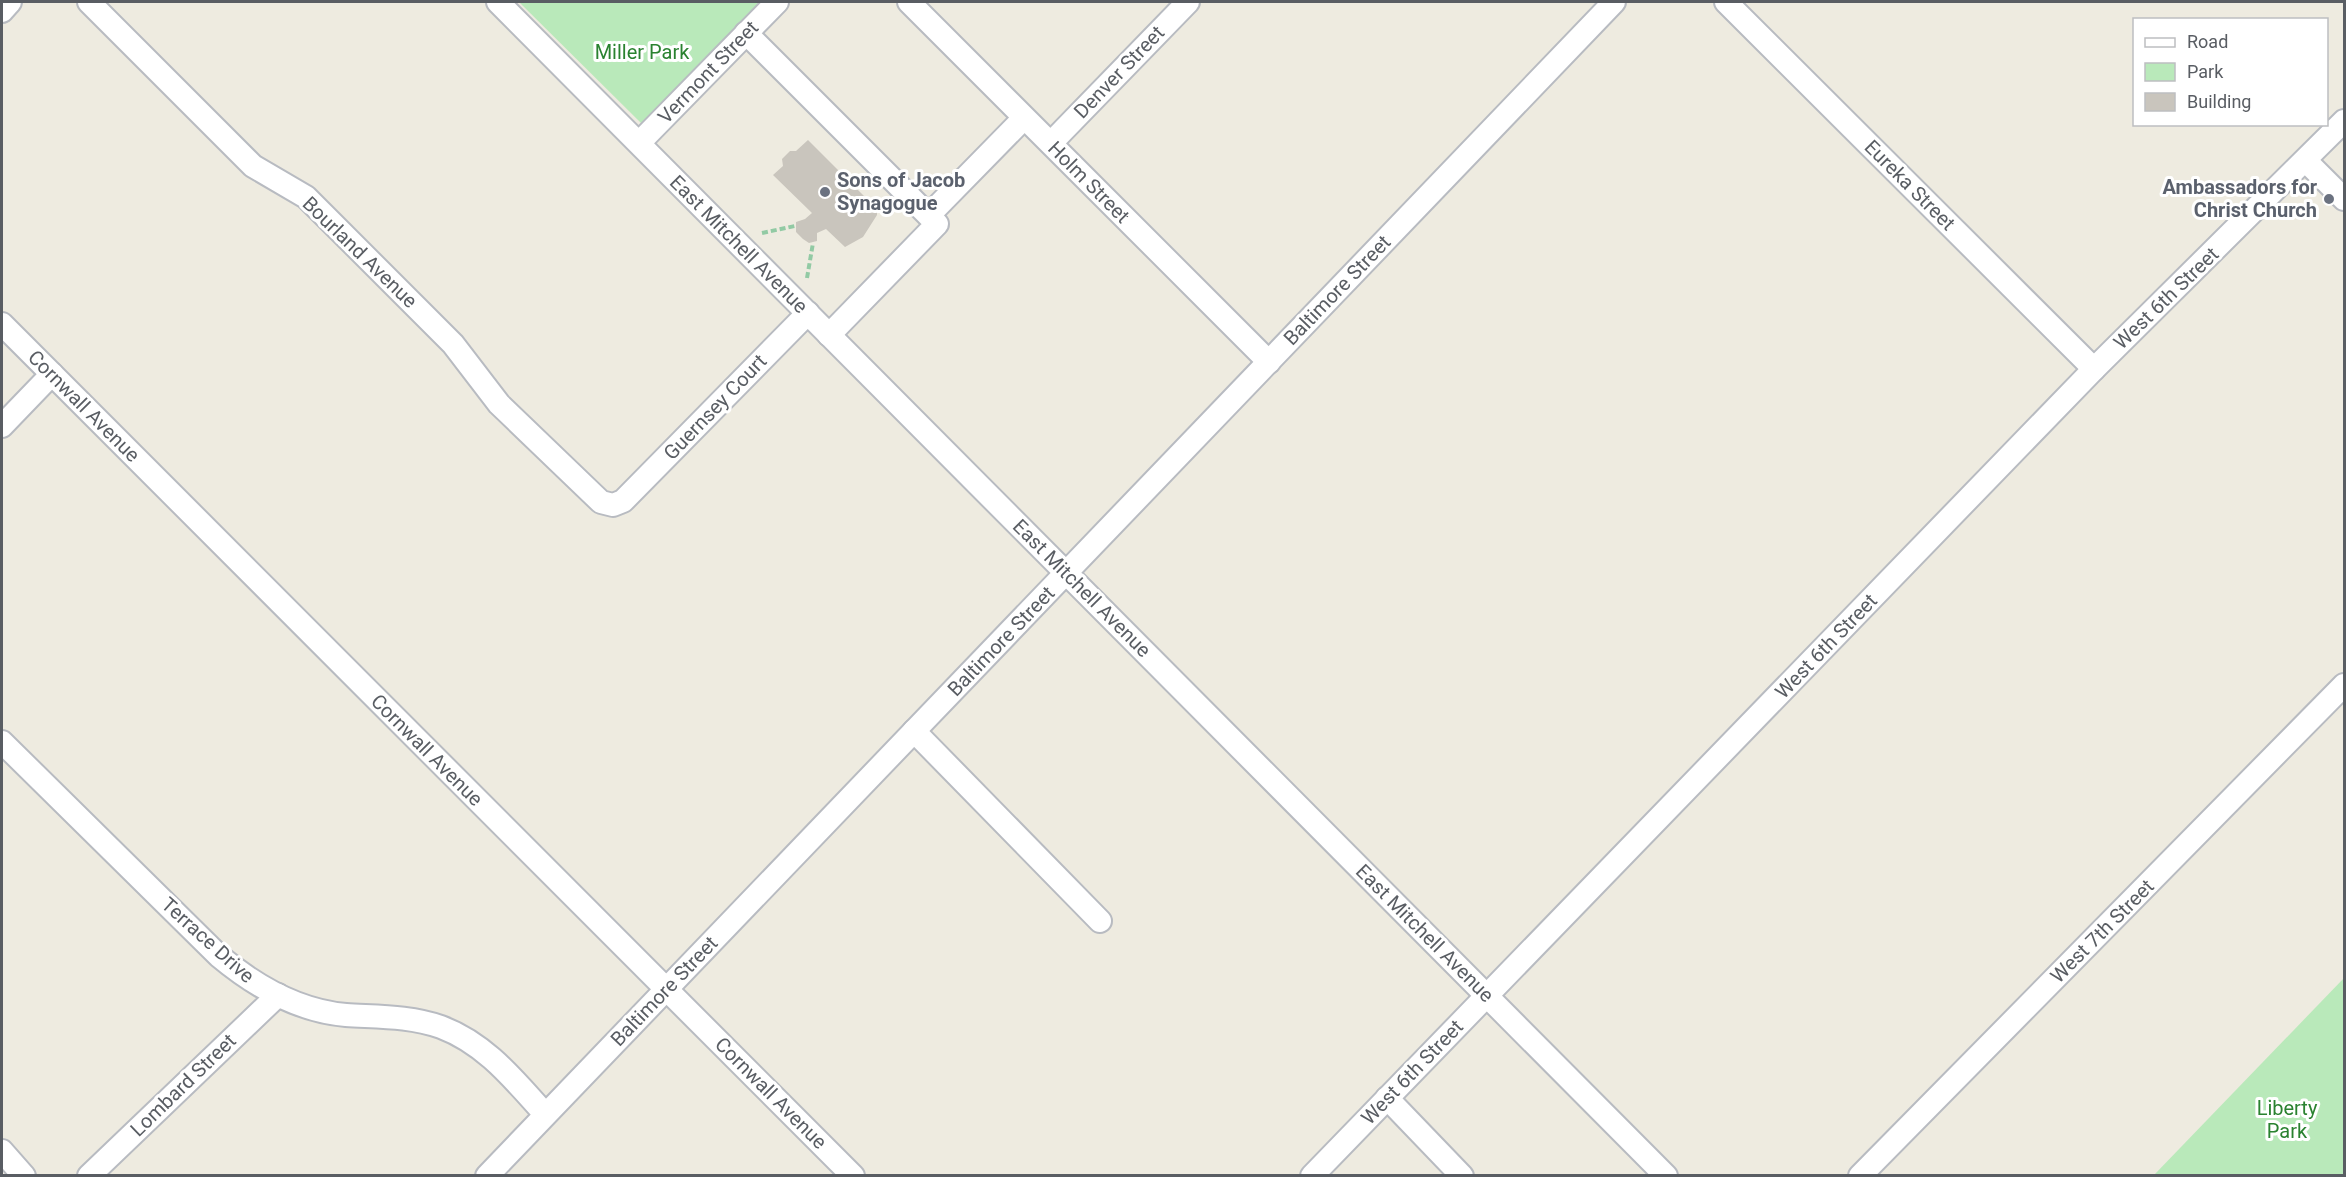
<svg xmlns="http://www.w3.org/2000/svg" width="2346" height="1177" viewBox="0 0 2346 1177" font-family="Roboto,sans-serif">
  <style>
    .green { fill: #b9e9ba }
    .building { fill: #c9c5bd }
    .lines { fill: none; stroke-linecap: round; stroke-linejoin: round }
    .minor-casing { stroke: #b8bbc1; stroke-width: 26 }
    .path { stroke: #92caa4; stroke-width: 4; stroke-dasharray: 6 3; stroke-linecap: butt }
    .minor { stroke: #fff; stroke-width: 22 }
    .worship-dot { fill: #6b7280; stroke: #fff; stroke-width: 2 }
    .labels { text-anchor: middle; dominant-baseline: central; stroke-width: 6; stroke-linejoin: round; paint-order: stroke }
    .park-label { font-size: 20px; fill: #2a8230; stroke: #fff }
    .street-label { font-size: 20px; fill: #595d63; stroke: #fff }
    .worship-label { font-size: 20px; font-weight: bold; fill: #5b616d; stroke: #fff; text-anchor: start }
  </style>
  <rect width="100%" height="100%" fill="#eeebe0"/>
  <!-- green -->
  <g class="green">
    <path d="M519,2h243l-121,121z"/>
    <path d="M2344,978v197h-190z"/>
  </g>
  <!-- building -->
  <path class="building" d="M808,140l69,69v6l-14,22 -18,10 -19,-18 -9,4v8l-8,2 -6,-4 -7,-7v-10l9,-3 7,-6 -39,-38 10,-9 -1,-7 8,-8h6z"/>
  <g class="lines">
    <defs>
      <g id="minor">
        <path d="M89,2l164,164 53,31 147,147 46,60 102,98 12,3 10,-4 185,-188"/>
        <path d="M498,2l1168,1174"/>
        <path d="M909,2l360,360"/>
        <path d="M1726,2l368,367"/>
        <path d="M2,11l8,-9"/>
        <path d="M746,33l191,191 -108,111"/>
        <path d="M639,143l138,-141"/>
        <path d="M1051,143l137,-141"/>
        <path d="M2306,161l38,38"/>
        <path d="M929,215l95,-97"/>
        <path d="M2,324l851,852"/>
        <path d="M2,426l50,-52"/>
        <path d="M914,731l186,190"/>
        <path d="M2,742l217,214c36,30 79,55 127,59 32,2 64,1 95,12 45,17 73,53 104,87"/>
        <path d="M1387,1098l75,78"/>
        <path d="M2,1151l22,25"/>
        <path d="M89,1176l189,-181"/>
        <path d="M487,1176l1127,-1174"/>
        <path d="M1312,1176l782,-807 250,-248"/>
        <path d="M1860,1176l484,-491"/>
      </g>
    </defs>
    <!-- minor casing -->
    <use href="#minor" class="minor-casing"/>
    <!-- path -->
    <g class="path">
      <path d="M762,233l33,-7"/>
      <path d="M807,278l6,-35"/>
    </g>
    <!-- minor -->
    <use href="#minor" class="minor"/>
  </g>
  <!-- markers -->
  <g class="worship-dot">
    <circle cx="825" cy="192" r="6"/>
    <circle cx="2329" cy="199" r="6"/>
  </g>
  <g class="labels">
    <!-- park labels -->
    <g class="park-label">
      <text x="642" y="52">Miller Park</text>
      <text x="2287" y="1108">Liberty<tspan x="2287" dy="23">Park</tspan></text>
    </g>
    <!-- street labels -->
    <g class="street-label">
      <text transform="translate(708 72) rotate(-46)">Vermont Street</text>
      <text transform="translate(1119 72) rotate(-46)">Denver Street</text>
      <text transform="translate(1089 182) rotate(45)">Holm Street</text>
      <text transform="translate(1910 185) rotate(45)">Eureka Street</text>
      <text transform="translate(739 244) rotate(45)">East Mitchell Avenue</text>
      <text transform="translate(360 252) rotate(44)">Bourland Avenue</text>
      <text transform="translate(1337 290) rotate(-46)">Baltimore Street</text>
      <text transform="translate(2166 298) rotate(-44)">West 6th Street</text>
      <text transform="translate(84 406) rotate(45)">Cornwall Avenue</text>
      <text transform="translate(715 407) rotate(-46)">Guernsey Court</text>
      <text transform="translate(1082 588) rotate(45)">East Mitchell Avenue</text>
      <text transform="translate(1001 641) rotate(-46)">Baltimore Street</text>
      <text transform="translate(1826 646) rotate(-46)">West 6th Street</text>
      <text transform="translate(427 750) rotate(45)">Cornwall Avenue</text>
      <text transform="translate(2102 931) rotate(-45)">West 7th Street</text>
      <text transform="translate(1425 933) rotate(45)">East Mitchell Avenue</text>
      <text transform="translate(208 940) rotate(42)">Terrace Drive</text>
      <text transform="translate(664 991) rotate(-46)">Baltimore Street</text>
      <text transform="translate(1412 1072) rotate(-46)">West 6th Street</text>
      <text transform="translate(183 1085) rotate(-44)">Lombard Street</text>
      <text transform="translate(771 1093) rotate(45)">Cornwall Avenue</text>
    </g>
    <!-- worship labels -->
    <g class="worship-label">
      <text x="837" y="180">Sons of Jacob<tspan x="837" dy="23">Synagogue</tspan></text>
      <text x="2317" y="187" text-anchor="end">Ambassadors for<tspan x="2317" dy="23">Christ Church</tspan></text>
    </g>
  </g>
  <!-- border -->
  <rect width="2346" height="1177" fill="none" stroke="#595d63" stroke-width="6"/>
  <!-- legend -->
  <rect x="2133" y="18" width="195" height="108" fill="#ffffff" stroke="#bdbec1" stroke-width="1.5"/>
  <rect x="2145" y="38" width="30" height="9" fill="#ffffff" stroke="#bdbec1" stroke-width="1.5"/>
  <text x="2187" y="48" font-size="18" fill="#595d63">Road</text>
  <rect x="2145" y="63" width="30" height="18" fill="#b9e9ba" stroke="#bdbec1" stroke-width="1.5"/>
  <text x="2187" y="78" font-size="18" fill="#595d63">Park</text>
  <rect x="2145" y="93" width="30" height="18" fill="#c9c5bd" stroke="#bdbec1" stroke-width="1.5"/>
  <text x="2187" y="108" font-size="18" fill="#595d63">Building</text>
</svg>
